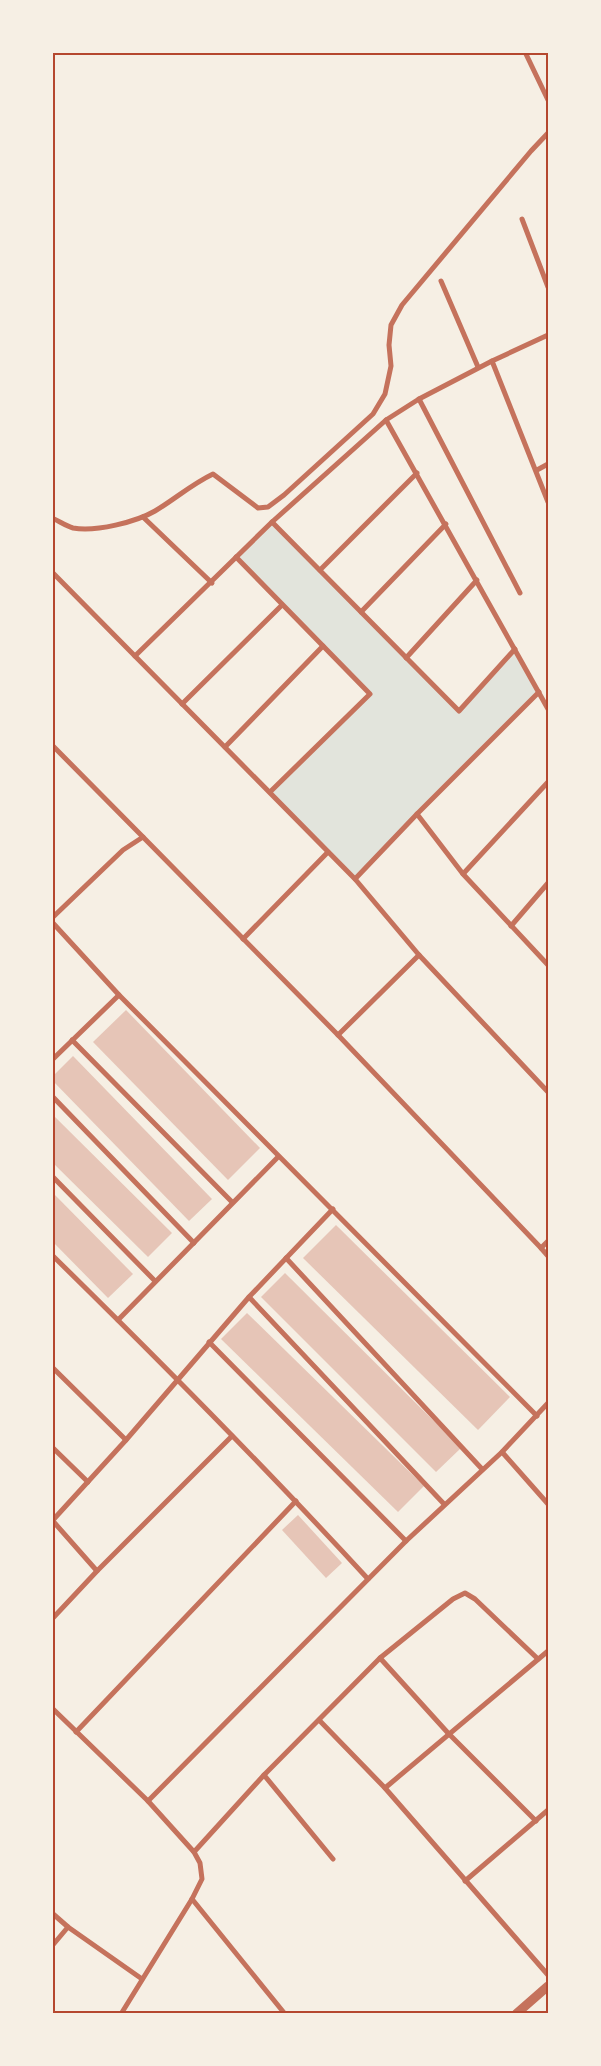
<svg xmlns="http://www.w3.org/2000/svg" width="601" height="2066" viewBox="0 0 601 2066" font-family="Commissioner,sans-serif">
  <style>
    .green { fill: #e2e4dc }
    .building { fill: #e6c5b7 }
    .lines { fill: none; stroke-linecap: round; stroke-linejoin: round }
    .minor { stroke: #c5725c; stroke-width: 5 }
    .tertiary { stroke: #c5725c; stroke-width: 9 }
    .neatline { fill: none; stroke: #b5482f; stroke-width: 2 }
  </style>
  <rect width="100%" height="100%" fill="#f6efe4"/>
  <!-- green -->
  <path class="green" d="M272,522l186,189 57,-62 24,43 -184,187 -85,-87 100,-99 -134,-136z"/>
  <!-- building -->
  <g class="building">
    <path d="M126,1010l134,138 -32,32 -135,-138z"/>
    <path d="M73,1056l139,143 -23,22 -137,-141v-3z"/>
    <path d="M52,1114l120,119 -24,24 -96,-95z"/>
    <path d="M52,1192l81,82 -25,24 -56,-57z"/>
    <path d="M336,1225l174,172 -32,33 -175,-172z"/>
    <path d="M285,1273l176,175 -25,24 -175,-175z"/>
    <path d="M247,1313l177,173 -26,26 -177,-173z"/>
    <path d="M298,1515l44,48 -16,15 -44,-48z"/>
  </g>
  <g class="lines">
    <!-- minor -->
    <g class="minor">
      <path d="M525,52l23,48"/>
      <path d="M522,219l26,68"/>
      <path d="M441,281l37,86"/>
      <path d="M548,335l-56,26 56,141"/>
      <path d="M492,361l-73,38 -33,21 162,289"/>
      <path d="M419,399l101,194"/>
      <path d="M537,470l11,-6"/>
      <path d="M143,517l69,66"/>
      <path d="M52,518c7,3 14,8 21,10 23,4 63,-6 82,-17 20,-12 37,-27 58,-37l45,34 10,-1 16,-12 89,-81 12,-20 6,-28 -2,-21 2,-20 11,-20 129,-154 17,-18"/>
      <path d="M272,522l187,189 56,-62"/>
      <path d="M236,557l134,137 -100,98"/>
      <path d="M320,570l97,-97"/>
      <path d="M52,572l303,307 64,76 129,137"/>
      <path d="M361,612l85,-88"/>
      <path d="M135,656l137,-134 114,-102"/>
      <path d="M406,658l71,-78"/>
      <path d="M539,692l-122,122 46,60 85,91"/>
      <path d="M182,704l100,-99"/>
      <path d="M52,745l91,92"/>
      <path d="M225,747l98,-101"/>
      <path d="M463,874l85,-92"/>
      <path d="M355,879l62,-65"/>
      <path d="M52,918l71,-68 20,-13 195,198 203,213"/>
      <path d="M52,922l67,73 418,421"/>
      <path d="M511,926l37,-43"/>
      <path d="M243,939l85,-87"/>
      <path d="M338,1035l81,-80"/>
      <path d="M72,1040l160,162"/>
      <path d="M52,1060l67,-65"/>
      <path d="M52,1096l142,147"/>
      <path d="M52,1176l103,105"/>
      <path d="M548,1241l-7,7 7,8"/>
      <path d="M52,1255c108,106 214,213 316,324"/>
      <path d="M286,1258l196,211"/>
      <path d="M249,1297l195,207"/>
      <path d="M118,1320l160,-163"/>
      <path d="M209,1342l197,199"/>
      <path d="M52,1367l74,73"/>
      <path d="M52,1447l36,35"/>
      <path d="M502,1452l46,52"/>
      <path d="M52,1520l45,51"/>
      <path d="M53,1520l73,-80 123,-143 84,-88"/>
      <path d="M52,1619l45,-48 135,-135"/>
      <path d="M380,1658l68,75 88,88"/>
      <path d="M52,1708l96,93 46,51 6,11 2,16 -10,20 -71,115"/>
      <path d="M319,1720l66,68 163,187"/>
      <path d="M76,1732l220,-231"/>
      <path d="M264,1775l69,84"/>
      <path d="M385,1788l163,-137"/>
      <path d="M148,1801l258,-260 96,-89 46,-49"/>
      <path d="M194,1852l70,-77 116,-117 73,-59 12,-6 10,6 63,60"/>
      <path d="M465,1881l83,-71"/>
      <path d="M192,1899l93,115"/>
      <path d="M52,1913l16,14 74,52"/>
      <path d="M52,1946l16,-19"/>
    </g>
    <!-- tertiary -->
    <path class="tertiary" d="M516,2014l32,-28"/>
  </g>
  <!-- border -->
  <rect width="601" height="2066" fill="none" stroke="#f6efe4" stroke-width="108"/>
  <rect x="54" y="54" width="493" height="1958" class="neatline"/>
</svg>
